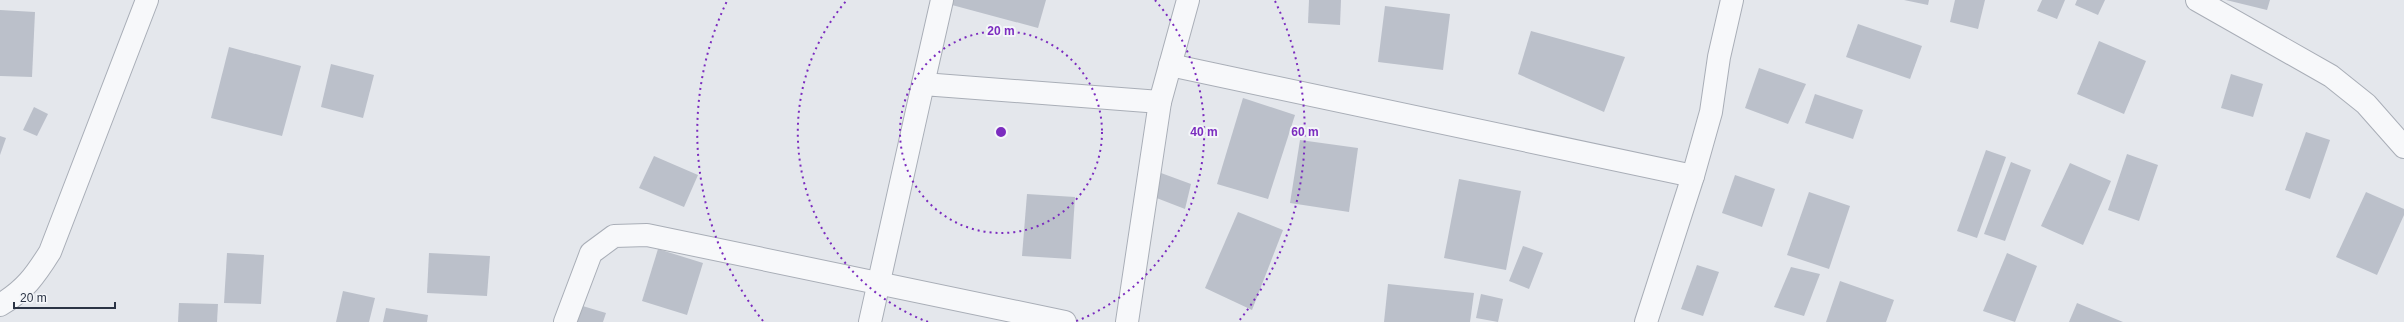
<svg xmlns="http://www.w3.org/2000/svg" width="2404" height="322" viewBox="0 0 2404 322" font-family="Arial,sans-serif">
  <style>
    .building { fill: #bbc0ca }
    .lines { fill: none; stroke-linecap: round; stroke-linejoin: round }
    .minor-casing { stroke: #a9aeb7; stroke-width: 24 }
    .minor { stroke: #f7f8fa; stroke-width: 22 }
    .ring { fill: none; stroke: #7b2cbf; stroke-width: 2; stroke-dasharray: 2 4 }
    .centre { fill: #7b2cbf; stroke: #f4f6f9; stroke-width: 2 }
    .ring-label { font-size: 12px; text-anchor: middle; font-weight: bold; fill: #7b2cbf; stroke: #f4f6f9; stroke-width: 4; stroke-linejoin: round; paint-order: stroke }
  </style>
  <rect width="100%" height="100%" fill="#e4e7ec"/>
  <!-- building -->
  <g class="building">
    <path d="M953,0h93l-8,28 -86,-23z"/>
    <path d="M1309,0h32l-1,25 -32,-2z"/>
    <path d="M1904,0h25l-1,5z"/>
    <path d="M1955,0h30l-7,29 -28,-7z"/>
    <path d="M2042,0h23l-8,19 -20,-8z"/>
    <path d="M2077,0h28l-7,15 -23,-10z"/>
    <path d="M2226,0h44l-3,10z"/>
    <path d="M1385,6l65,8 -7,56 -65,-8z"/>
    <path d="M0,10l35,2 -3,65 -32,-1z"/>
    <path d="M1858,24l64,22 -12,33 -64,-22z"/>
    <path d="M1531,31l94,26 -21,55 -86,-38z"/>
    <path d="M2099,41l47,20 -22,53 -47,-20z"/>
    <path d="M229,47l72,19 -19,70 -71,-18z"/>
    <path d="M331,64l43,11 -11,43 -42,-11z"/>
    <path d="M1759,68l47,16 -18,40 -43,-16z"/>
    <path d="M2231,74l32,10 -10,33 -32,-9z"/>
    <path d="M1815,94l48,16 -10,29 -48,-16z"/>
    <path d="M1243,98l52,17 -27,84 -51,-15z"/>
    <path d="M34,107l14,7 -11,22 -14,-6z"/>
    <path d="M2306,132l24,8 -20,59 -25,-9z"/>
    <path d="M0,136l6,2 -6,17z"/>
    <path d="M1300,140l58,8 -9,64 -59,-9z"/>
    <path d="M1986,150l20,7 -29,81 -20,-7z"/>
    <path d="M2127,154l31,11 -19,56 -31,-11z"/>
    <path d="M654,156l44,19 -14,32 -45,-19z"/>
    <path d="M2011,162l20,8 -26,71 -21,-7z"/>
    <path d="M2070,163l41,18 -28,64 -42,-19z"/>
    <path d="M1161,173l30,11 -6,25 -31,-12z"/>
    <path d="M1735,175l40,14 -13,38 -40,-14z"/>
    <path d="M1459,179l62,12 -15,79 -62,-12z"/>
    <path d="M1809,192l41,14 -21,63 -42,-14z"/>
    <path d="M2366,192l38,17v6l-27,60 -41,-18z"/>
    <path d="M1027,194l48,3 -4,62 -49,-3z"/>
    <path d="M1238,212l45,18 -31,80 -47,-22z"/>
    <path d="M1523,246l20,7 -14,36 -20,-8z"/>
    <path d="M658,249l45,14 -16,52 -45,-14z"/>
    <path d="M227,253l37,2 -3,49 -37,-1z"/>
    <path d="M429,253l61,3 -3,40 -60,-3z"/>
    <path d="M2007,253l30,13 -22,56 -32,-11z"/>
    <path d="M1697,265l22,7 -16,44 -22,-7z"/>
    <path d="M1791,267l29,7 -16,42 -30,-9z"/>
    <path d="M1840,281l54,19 -8,22h-60z"/>
    <path d="M1388,284l86,9 -4,29h-86z"/>
    <path d="M343,291l32,7 -6,24h-33z"/>
    <path d="M1481,294l22,5 -5,23 -22,-4z"/>
    <path d="M179,303l39,1 -1,18h-39z"/>
    <path d="M2077,303l46,19h-54z"/>
    <path d="M576,304l30,9 -3,9h-33z"/>
    <path d="M386,308l42,7 -1,7h-44z"/>
  </g>
  <g class="lines">
    <defs>
      <g id="minor">
        <path d="M2197,0l134,76 35,28 38,43"/>
        <path d="M1170,65l523,111"/>
        <path d="M923,84l19,-84"/>
        <path d="M0,305c25,-15 35,-29 50,-53l97,-252"/>
        <path d="M565,322l26,-69 23,-17 33,-1 418,87"/>
        <path d="M870,322l53,-238 237,18 28,-102"/>
        <path d="M1127,322l33,-220"/>
        <path d="M1646,322l47,-146 18,-64 8,-55 13,-57"/>
      </g>
    </defs>
    <!-- minor casing -->
    <use href="#minor" class="minor-casing"/>
    <!-- minor -->
    <use href="#minor" class="minor"/>
  </g>
  <!-- distance rings -->
  <g class="ring">
    <circle cx="1001" cy="132" r="101"/>
    <path d="M928 322A203 203 0 0 1 847 0M1155 0A203 203 0 0 1 1074 322"/>
    <path d="M763 321A304 304 0 0 1 727 1M1275 1A304 304 0 0 1 1239 321"/>
  </g>
  <circle cx="1001" cy="132" r="6" class="centre"/>
  <g class="ring-label">
    <text x="1001" y="35">20 m</text>
    <text x="1204" y="136">40 m</text>
    <text x="1305" y="136">60 m</text>
  </g>
  <!-- scale -->
  <path d="M14 302v6h101v-6" fill="none" stroke="#2b3445" stroke-width="2"/>
  <text x="20" y="302" font-size="12" fill="#2b3445" stroke="#f4f6f9" stroke-width="3" paint-order="stroke">20 m</text>
</svg>
